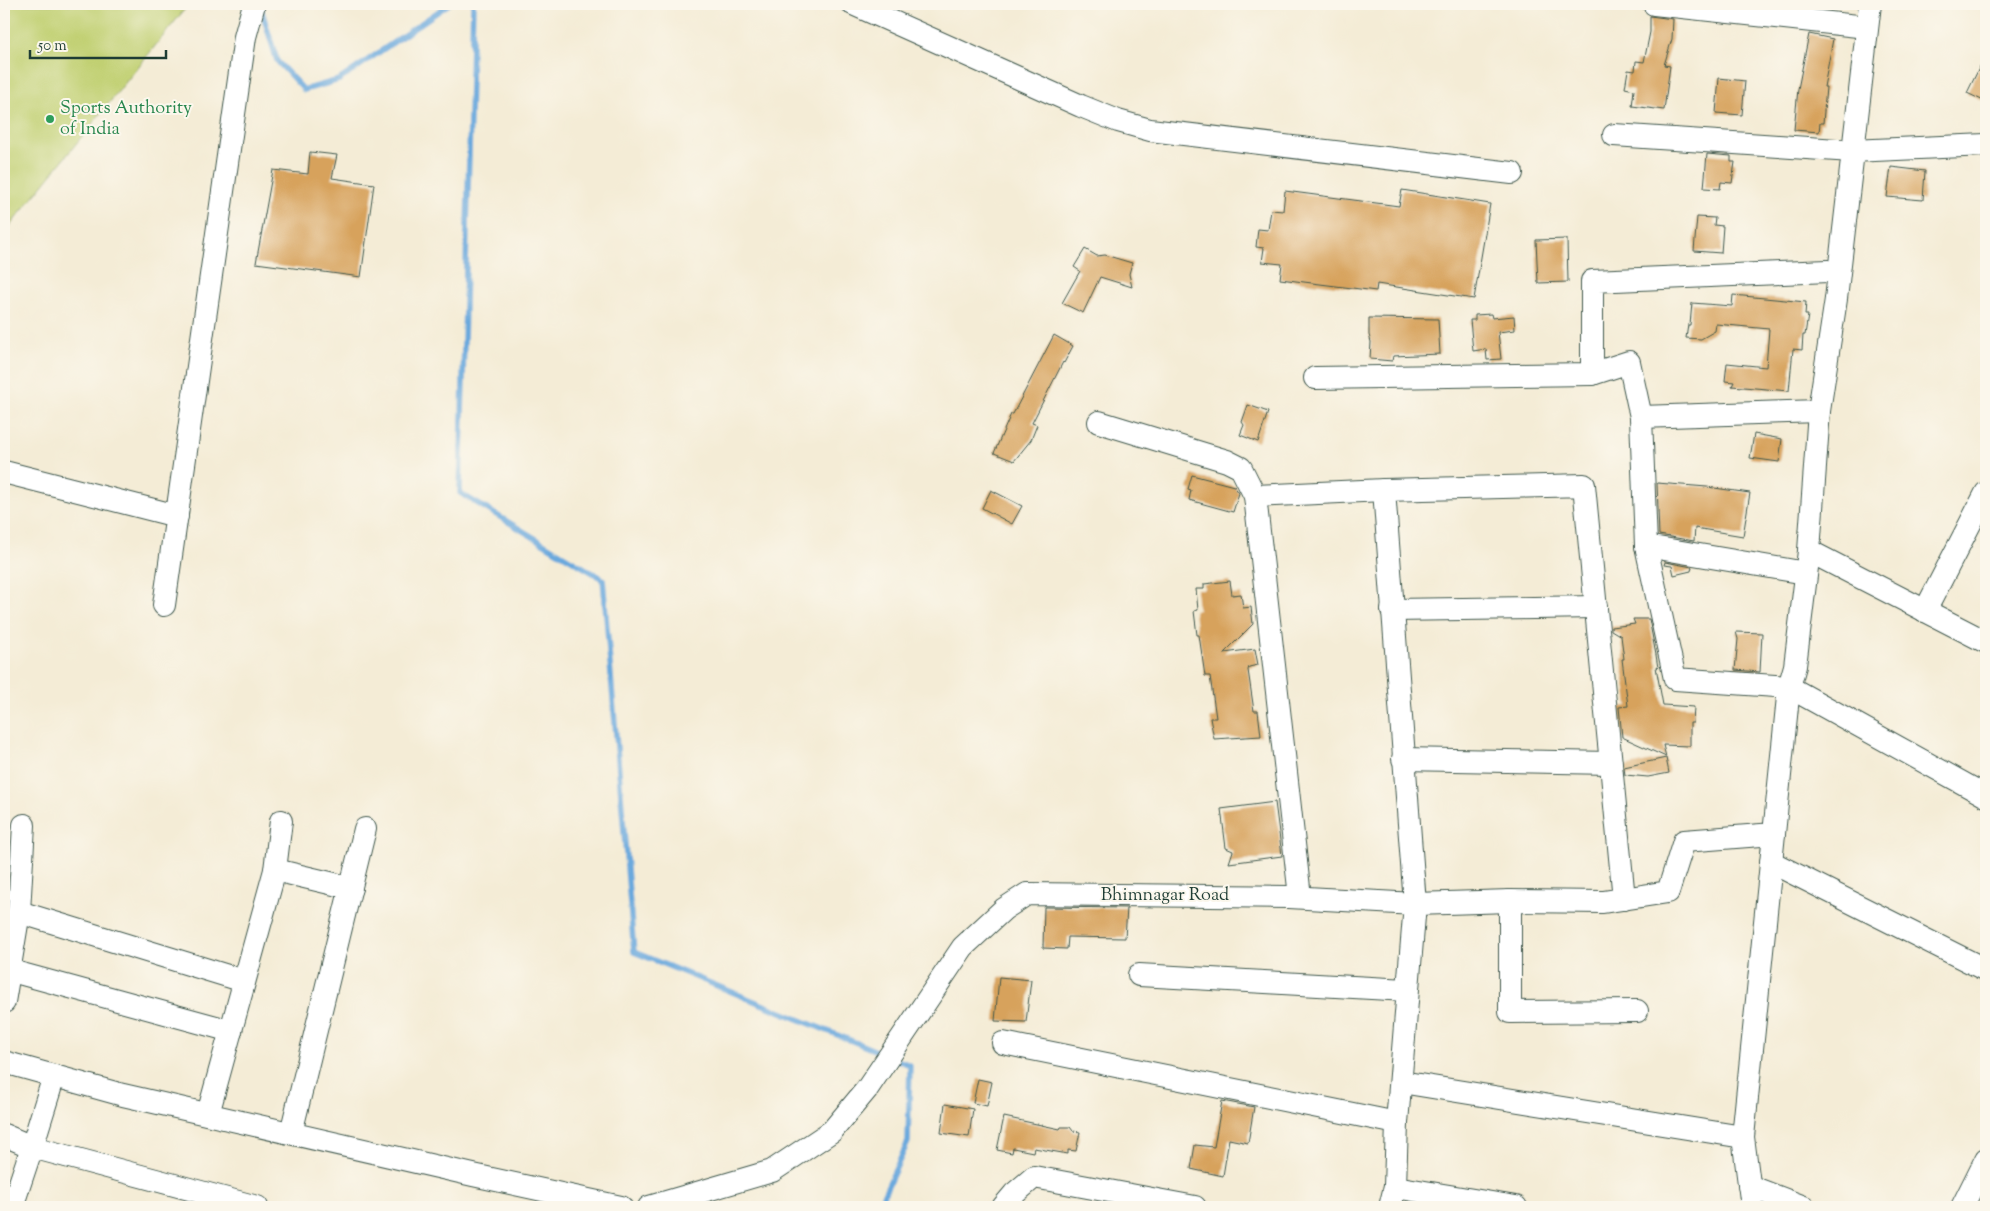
<svg xmlns="http://www.w3.org/2000/svg" width="1990" height="1211" viewBox="0 0 1990 1211" font-family="'Sorts Mill Goudy',serif">
  <style>
    .green { fill: #c1d072; stroke: #708653 }
    .lines { fill: none; stroke-linecap: round; stroke-linejoin: round }
    .stream { stroke: #6ba9dd; stroke-width: 5.5 }
    .building { fill: #d7a25b }
    .minor-casing { stroke: #3f574c; stroke-width: 24 }
    .minor { stroke: #fff; stroke-width: 22 }
    .leisure-dot { fill: #2e9e5b; stroke: #fbf7ec; stroke-width: 2 }
    .labels { text-anchor: middle; dominant-baseline: central; stroke-width: 4; stroke-linejoin: round; paint-order: stroke }
    .leisure-label { font-size: 18px; fill: #27864d; stroke: #fbf7ec; text-anchor: start }
    .street-label { font-size: 18px; fill: #1f3d34; stroke: #fbf7ec }
  </style>
  <rect width="100%" height="100%" fill="#fbf7ec"/>
  <filter id="ink" filterUnits="userSpaceOnUse"><feTurbulence type="fractalNoise" baseFrequency=".02" numOctaves="2"/><feDisplacementMap in="SourceGraphic" scale="10" xChannelSelector="R" yChannelSelector="G"/><feConvolveMatrix kernelMatrix="1 2 1 2 8 2 1 2 1" color-interpolation-filters="sRGB"/></filter>
  <filter id="wash" filterUnits="userSpaceOnUse"><feTurbulence type="fractalNoise" baseFrequency=".0096" numOctaves="4" result="noise"/><feDisplacementMap in="SourceGraphic" scale="20" xChannelSelector="R" yChannelSelector="G"/><feGaussianBlur stdDeviation="1.12" result="paint"/><feColorMatrix in="noise" values="0 0 0 0 0 0 0 0 0 0 0 0 0 0 0 0 0 1.4 0 .05"/><feComposite in="paint" operator="in"/></filter>
  <g filter="url(#wash)">
    <rect width="100%" height="100%" fill="#f4ecd6"/>
    <!-- green -->
    <path class="green" d="M4,4h185l-185,229z"/>
    <g class="lines">
      <!-- stream -->
      <g class="stream">
        <path d="M473,4l-13,489 143,86 31,373 250,102"/>
        <path d="M261,8l16,53 27,29 35,-10 110,-76"/>
        <path d="M878,1207l30,-65 2,-77 -15,-6"/>
      </g>
    </g>
    <g id="blocks">
      <!-- building -->
      <g class="building">
        <path d="M1650,16l23,3 -1,20 -8,26 6,1 -6,44 -32,-4 2,-16 -9,-2 3,-18 7,1 1,-10 8,1 6,-30z"/>
        <path d="M1809,34l24,5 -9,48h2l-3,36h-3l-1,9 -25,-2 4,-41z"/>
        <path d="M1986,54v48l-19,-9z"/>
        <path d="M1719,78l26,3 -3,34 -26,-2z"/>
        <path d="M310,152l27,3 -5,23 42,6 -13,93 -105,-14 17,-93 35,4z"/>
        <path d="M1707,154l24,2v6h4l-3,21 -11,-1 -1,7 -16,-1z"/>
        <path d="M1891,167l34,4 -2,29 -36,-3z"/>
        <path d="M1402,190l88,14 -16,95 -97,-15 -1,7 -96,-12 2,-15 -20,-2 2,-14 -8,-1 2,-18 10,1 3,-20 12,1 2,-20 114,15z"/>
        <path d="M1697,217l18,1 -1,7 9,1 -2,27 -27,-2z"/>
        <path d="M1567,239l1,43 -30,1 -2,-43z"/>
        <path d="M1085,249l12,7 8,-1 27,8 -3,11 3,13 -32,-10 -17,36 -21,-10 18,-32 -6,-4z"/>
        <path d="M1733,295l73,7 -1,13h3l-3,20h-2l-1,15 -9,-1 -4,42 -57,-5 2,-4 -9,-1 2,-18 39,4 3,-38 -53,-5 -1,7 -14,8 -15,-1 2,-13h2l2,-22 40,3z"/>
        <path d="M1491,314l1,4 22,-2 1,14 -17,2 3,27 -14,1 -1,-11 -13,2 -3,-31h5v-5z"/>
        <path d="M1369,318l69,1 2,35 -47,2 -1,5 -22,-2 1,-17 -2,-7z"/>
        <path d="M1054,335l19,11 -9,17 -1,-1 -31,61 5,2 -6,15 -17,21 -20,-8 17,-39h2z"/>
        <path d="M1248,405l20,7 -10,30 -18,-7 4,-10 -2,-3z"/>
        <path d="M1754,434l28,5 -3,23 -29,-4z"/>
        <path d="M1192,475l42,11 5,7 -6,19 -44,-12 2,-10 -3,-1z"/>
        <path d="M1657,483l50,4 43,6 -7,43 -48,-8 -1,13 -35,-6z"/>
        <path d="M991,490l31,16 -10,18 -30,-16z"/>
        <path d="M1665,562l27,5 -1,4 -17,4 -2,-9 -8,-1z"/>
        <path d="M1230,581l2,14 9,-1 2,14 8,-1 2,17 -29,29 31,-4 3,16 -9,2 -1,3 6,41h4l3,25 -47,3 -4,-21h6l-6,-42h-5l-6,-41h-2l-3,-24 4,-1 -2,-21h8v-5z"/>
        <path d="M1633,619h16l7,36 2,13 -2,-1 7,38 31,2 -1,16h-3v23l-27,-1 3,12 -44,-20 -3,-30 9,-1 -6,-47h2l-3,-23 -10,-6v-3l24,-3z"/>
        <path d="M1736,632l26,1 -2,39 -25,-2 3,-31z"/>
        <path d="M1666,758l3,15 -21,4 -23,-2 -1,-8z"/>
        <path d="M1275,802l7,54 -53,7 4,-12 -7,-3 -5,-39z"/>
        <path d="M1044,907l83,1 -2,30 -57,-1 -1,12 -24,-1z"/>
        <path d="M999,977l32,3 -5,42 -31,-1z"/>
        <path d="M978,1079l14,3 -5,24 -14,-3z"/>
        <path d="M1222,1101l32,6 -6,36 -19,-4 -6,37 -32,-7 4,-24 19,2z"/>
        <path d="M945,1104l28,5 -4,28 -28,-4z"/>
        <path d="M1004,1117l56,12 1,-2h9l3,4 7,1 -4,19 -8,-1v4l-34,-6 -1,4 -20,-4 -1,5 -15,-3z"/>
      </g>
    </g>
  </g>
  <g filter="url(#ink)">
    <use href="#blocks" fill-opacity="0" stroke="#3f574c" stroke-width="1"/>
    <g class="lines">
      <defs>
        <g id="minor">
          <path d="M853,4l228,102 37,15 32,9 362,43"/>
          <path d="M1654,4l213,23"/>
          <path d="M1614,135l238,16 134,-6"/>
          <path d="M1592,374l37,-12 12,55 5,129 29,133 114,8 197,109"/>
          <path d="M1315,378l277,-4v-93l236,-10"/>
          <path d="M1641,417l178,-6"/>
          <path d="M1099,422l128,39 14,7 14,28 45,401"/>
          <path d="M4,472l173,44"/>
          <path d="M1384,490l31,414 -18,219 -2,64 -5,20"/>
          <path d="M1255,496l129,-6 200,-5 40,414"/>
          <path d="M1646,546l160,27"/>
          <path d="M1809,551l177,91"/>
          <path d="M164,605l81,-568 9,-33"/>
          <path d="M1392,610l204,-3"/>
          <path d="M1925,611l61,-118"/>
          <path d="M1403,759l208,4"/>
          <path d="M1771,862l215,108"/>
          <path d="M275,870l76,18"/>
          <path d="M1510,901v111l127,-1"/>
          <path d="M19,912l225,69"/>
          <path d="M4,969l227,62"/>
          <path d="M1139,975l268,15"/>
          <path d="M4,1002l15,-90 5,-87"/>
          <path d="M1003,1043l394,80"/>
          <path d="M4,1062l119,33 350,80 148,32"/>
          <path d="M1401,1082l342,55"/>
          <path d="M208,1114l67,-244 6,-49"/>
          <path d="M291,1133l74,-304"/>
          <path d="M4,1135l28,12 22,-71"/>
          <path d="M1749,1186l55,21"/>
          <path d="M1395,1187l121,20"/>
          <path d="M12,1207l20,-60 225,60"/>
          <path d="M649,1207l123,-36 60,-40 35,-42 96,-142 41,-38 23,-15 262,3 126,7 95,-3 93,1 65,-10 16,-51 90,-7"/>
          <path d="M1003,1207l11,-13 20,-17 161,30"/>
          <path d="M1752,1207l-9,-70 46,-450 6,-21 14,-115 10,-140 17,-112 34,-295"/>
          <path d="M1962,1207l24,-48"/>
        </g>
      </defs>
      <!-- minor casing -->
      <use href="#minor" class="minor-casing"/>
      <!-- minor -->
      <use href="#minor" class="minor"/>
    </g>
  </g>
  <!-- markers -->
  <circle class="leisure-dot" cx="50" cy="119" r="5"/>
  <g class="labels">
    <!-- leisure labels -->
    <g class="leisure-label">
      <text x="60" y="109">Sports Authority<tspan x="60" dy="21">of India</tspan></text>
    </g>
    <!-- street labels -->
    <g class="street-label">
      <text x="1165" y="896">Bhimnagar Road</text>
    </g>
  </g>
  <!-- margin -->
  <rect width="1990" height="1211" fill="none" stroke="#fbf7ec" stroke-width="20"/>
  <!-- scale -->
  <path d="M30 50v8h136v-8" fill="none" stroke="#1f3d34" stroke-width="2.5"/>
  <text x="38" y="50" font-size="15" fill="#1f3d34" stroke="#fbf7ec" stroke-width="4" paint-order="stroke">50 m</text>
</svg>
